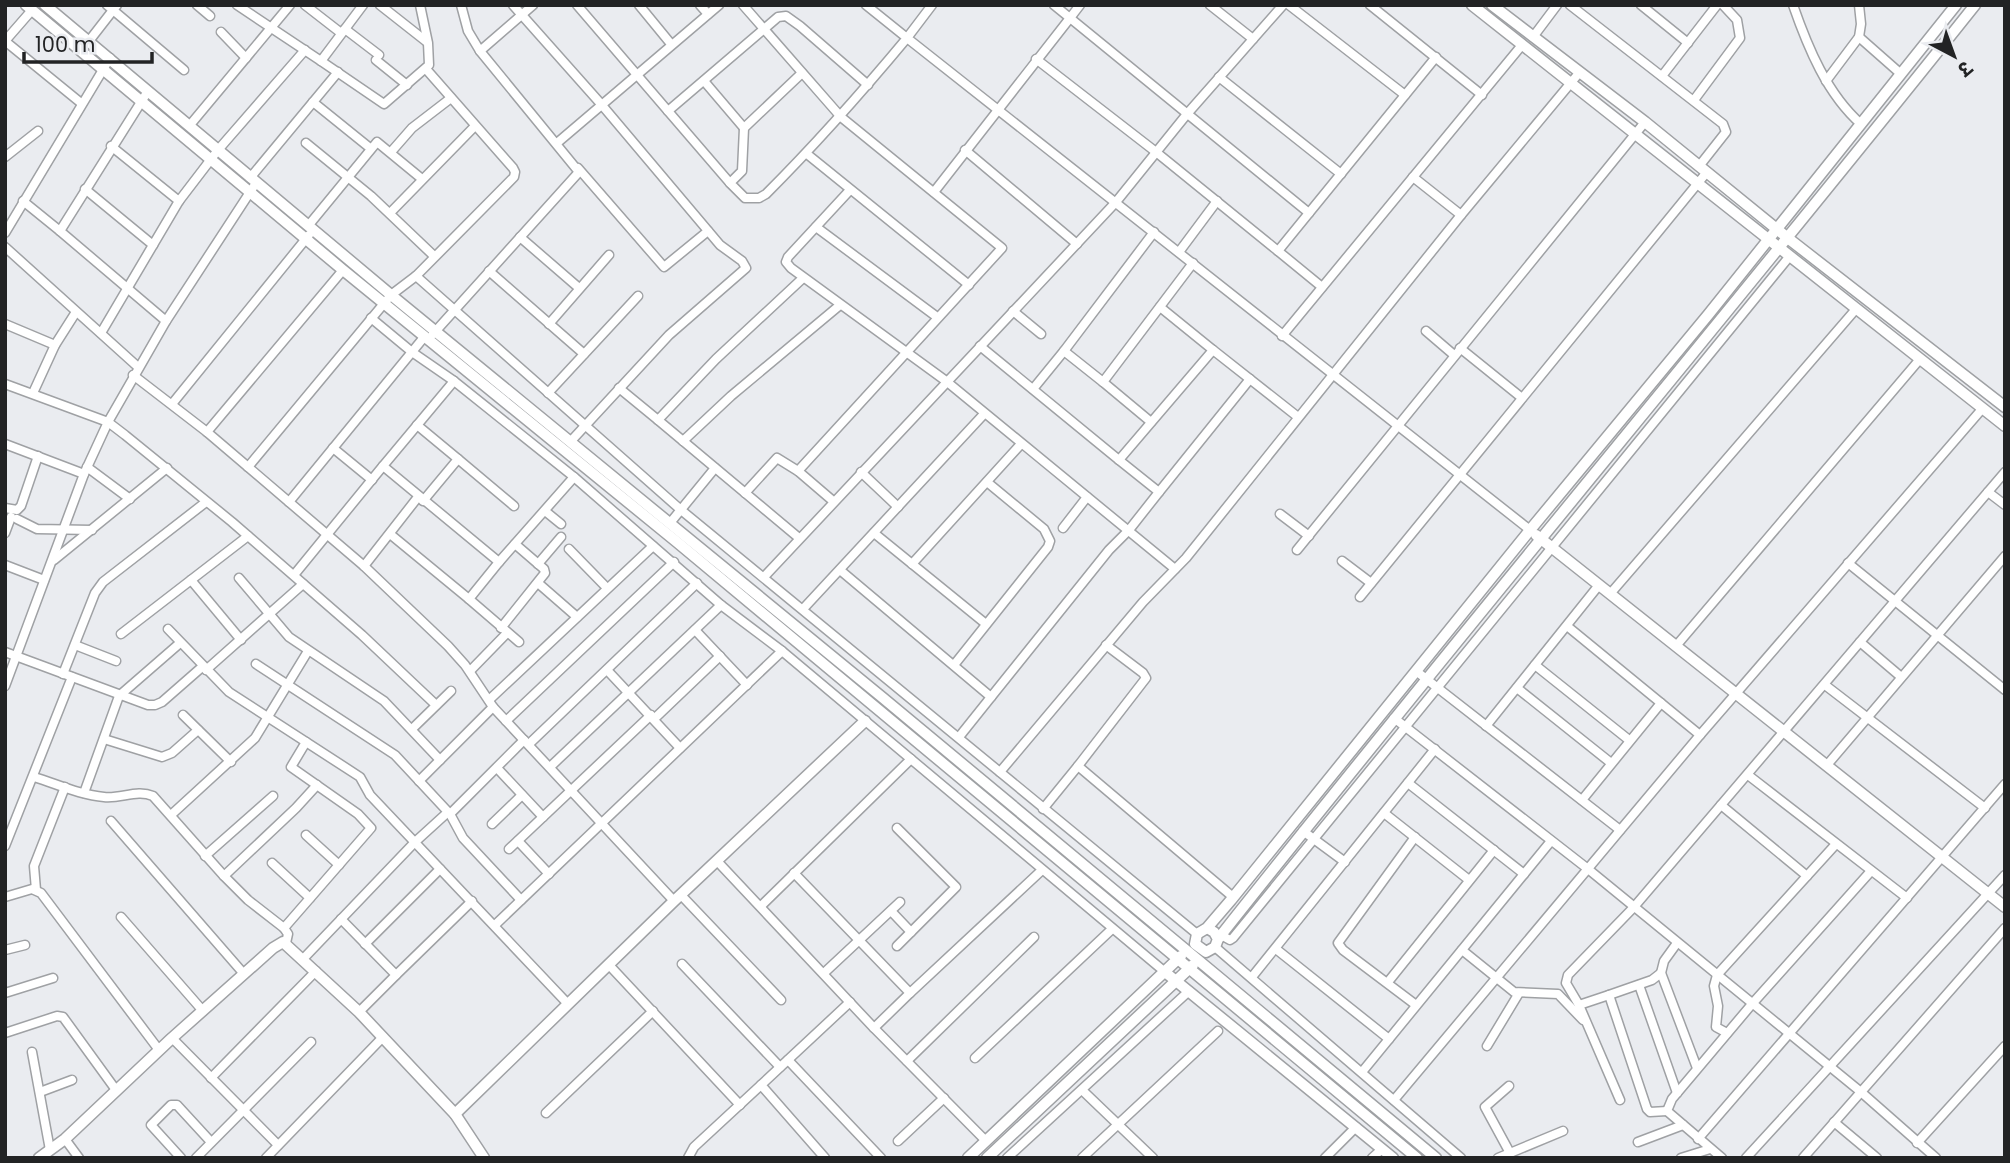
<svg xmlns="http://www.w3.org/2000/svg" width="2010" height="1163" viewBox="0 0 2010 1163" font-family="Poppins,'Noto Sans Devanagari',sans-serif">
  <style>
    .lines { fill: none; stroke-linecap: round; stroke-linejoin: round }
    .minor-casing { stroke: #9fa1a4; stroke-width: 11 }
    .tertiary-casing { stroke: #9fa1a4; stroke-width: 13 }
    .minor { stroke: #fff; stroke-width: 8 }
    .tertiary { stroke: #fff; stroke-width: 10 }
  </style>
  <rect width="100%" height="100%" fill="#eaecf0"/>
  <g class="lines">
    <defs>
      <g id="minor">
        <path d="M107,5l77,65"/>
        <path d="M197,5l13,11"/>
        <path d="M237,5l84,56"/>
        <path d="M305,5l36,28 4,-4 34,26"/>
        <path d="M363,5l-42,56 63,43 45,-39 -1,-22 -8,-38"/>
        <path d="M380,5l47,37"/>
        <path d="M513,5l88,99 119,141 22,16 4,7 -77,67 -98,106"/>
        <path d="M577,5l91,106 103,-88 7,-6 8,-1 14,10 68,59"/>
        <path d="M639,5l32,39"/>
        <path d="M700,5l8,9"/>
        <path d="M743,5l98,112 161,131 -204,223"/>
        <path d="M932,5l-25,33 623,492"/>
        <path d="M1054,5l16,13 10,-13"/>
        <path d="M1210,5l43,34"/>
        <path d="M1289,5l116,90"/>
        <path d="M1370,5l112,90"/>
        <path d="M1570,5l153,119 3,8 -26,33"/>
        <path d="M1641,5l47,38"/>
        <path d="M1793,5c15,43 34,89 68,119"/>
        <path d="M221,32l25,26"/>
        <path d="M1533,37l24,-32"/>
        <path d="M1859,37l42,37"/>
        <path d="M5,41l76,62"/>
        <path d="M5,41l27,-31"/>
        <path d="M89,41l28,-36"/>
        <path d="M480,51l53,-46"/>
        <path d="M1036,59l120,93 122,99"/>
        <path d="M376,60l31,25"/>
        <path d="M802,73l-58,55 -2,43 -12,12 15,15h14l7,-4c50,-50 96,-102 141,-156l-41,-33"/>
        <path d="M1662,76l55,-71"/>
        <path d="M1219,77l122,97"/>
        <path d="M704,81l40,47"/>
        <path d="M1826,81l33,-44 2,-13 -2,-19"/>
        <path d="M148,91l-88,140 106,90"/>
        <path d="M1694,100l46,-62 -3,-18 -14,-15"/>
        <path d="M313,102l57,46"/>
        <path d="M668,111l62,72"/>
        <path d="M190,125l100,-120"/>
        <path d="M306,143l65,53 63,60"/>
        <path d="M557,143l162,-138"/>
        <path d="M111,146l68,55"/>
        <path d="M965,150l112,94"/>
        <path d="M391,152l21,-24 39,-30"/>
        <path d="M807,154l162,131"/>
        <path d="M5,157l33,-26"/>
        <path d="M578,168l86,99 44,-36"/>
        <path d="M1413,177l48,38"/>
        <path d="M250,178l88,-106"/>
        <path d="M85,189l68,56"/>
        <path d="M850,190l-62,67 -2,5 5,6 155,113 229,188"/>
        <path d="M934,192l136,-174 239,195"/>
        <path d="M23,201l37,30"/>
        <path d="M390,213l85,-87"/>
        <path d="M308,226l69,-84 45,37"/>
        <path d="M816,227l121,90"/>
        <path d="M5,233l105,-175"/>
        <path d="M520,237l59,51"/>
        <path d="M5,247l133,120"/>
        <path d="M1179,252l38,-51"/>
        <path d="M489,271l95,83"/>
        <path d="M416,276l265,234 516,424"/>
        <path d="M1322,287l-44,-36 158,-194"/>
        <path d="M1160,307l53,43"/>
        <path d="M1013,311l28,23"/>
        <path d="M371,318l41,34 42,29 120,96 147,128 61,46 383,321"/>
        <path d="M5,324l50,21"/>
        <path d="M549,324l60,-69"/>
        <path d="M1426,331l28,24"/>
        <path d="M101,333l78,-132 39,-51 87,-100"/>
        <path d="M433,334l146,-162 -99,-121 -12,-20 -7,-26"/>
        <path d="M1282,336l240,-291"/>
        <path d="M980,346l139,114"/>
        <path d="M1460,348l62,50"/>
        <path d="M1064,351l90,-119"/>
        <path d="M133,375l74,57 157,134 84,80 17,19 28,42 181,194"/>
        <path d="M1103,382l48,40"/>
        <path d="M5,384l103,38 17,13 107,87 130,113 74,70"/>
        <path d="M619,388l39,32 58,-61 87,-81"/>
        <path d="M1033,389l31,-38 39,31 90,-119"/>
        <path d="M33,393l22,-48 21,-33"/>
        <path d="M548,393l90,-97"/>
        <path d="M172,404l137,-169"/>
        <path d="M658,420l141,118"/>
        <path d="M417,425l41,34"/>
        <path d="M207,432l136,-162"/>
        <path d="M683,441l48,-45 109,-91"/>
        <path d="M5,444l79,30"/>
        <path d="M333,448l39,32"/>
        <path d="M383,466l71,-85"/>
        <path d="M87,467l43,32"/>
        <path d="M248,467l143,-172 25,-19 98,-99 1,-5 -2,-4 -87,-99"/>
        <path d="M861,472l37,35"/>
        <path d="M1159,492l91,-113"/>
        <path d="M1988,492l17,13"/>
        <path d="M745,493l32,-35 21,13 35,30"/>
        <path d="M423,501l35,-42 56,47"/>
        <path d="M289,502l136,-166"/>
        <path d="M5,508l12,2 4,-4 17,-50"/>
        <path d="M545,511l16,13"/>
        <path d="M1280,514l29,22"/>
        <path d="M17,519l20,10 55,1"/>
        <path d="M670,523l45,-55"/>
        <path d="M1063,528l24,-31"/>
        <path d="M5,533l6,-16"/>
        <path d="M874,533l112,91"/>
        <path d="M390,534l79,65 30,-37"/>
        <path d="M569,549l38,39"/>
        <path d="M1297,550l348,-428"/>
        <path d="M54,560l113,-92"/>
        <path d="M1342,561l29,22"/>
        <path d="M1848,563l157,127"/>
        <path d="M538,564l23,-27"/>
        <path d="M912,564l109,-120"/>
        <path d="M5,565l39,15"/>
        <path d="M364,566l54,-69"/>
        <path d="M840,570l151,127 118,-147 20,-20 30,-38 -40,-32 94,-110 85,67"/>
        <path d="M294,575l89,-109 116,96 75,-85"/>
        <path d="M764,577l352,-375 71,-88 96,-109"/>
        <path d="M239,578l50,59 95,64 56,59"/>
        <path d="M191,580l50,60"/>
        <path d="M538,583l39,34"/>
        <path d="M1610,594l246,-285"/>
        <path d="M1360,597l347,-425"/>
        <path d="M469,599l50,43"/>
        <path d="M803,609l181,-195"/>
        <path d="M1567,626l133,109"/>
        <path d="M501,628l44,-55 -1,-4 -29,-25"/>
        <path d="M168,629l61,63 131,85 10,18 198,209"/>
        <path d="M695,630l52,55"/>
        <path d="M121,634l127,-98"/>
        <path d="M1860,642l40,34"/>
        <path d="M75,645l41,16"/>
        <path d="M1676,646l244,-287"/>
        <path d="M5,652l143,53h7l7,-3 40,-35"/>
        <path d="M256,664l139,91 55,59 13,24 58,62"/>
        <path d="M954,665l94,-118 2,-6 -6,-12 -57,-47"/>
        <path d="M1535,665l94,75"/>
        <path d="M206,670l97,-86"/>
        <path d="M607,670l73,78"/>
        <path d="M470,671l37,-38"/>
        <path d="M1416,671l204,159"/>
        <path d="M63,674l32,-81 8,-11 103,-80"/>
        <path d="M1825,685l160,123"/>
        <path d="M5,686l79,-212 24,-52 58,-101 90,-138"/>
        <path d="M1517,688l94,75"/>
        <path d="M489,700l164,-154"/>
        <path d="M183,715l48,47"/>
        <path d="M1394,718l194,151 273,223 75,66"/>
        <path d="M654,719l66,-63"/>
        <path d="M506,721l168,-159"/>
        <path d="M1486,726l113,-141"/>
        <path d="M412,729l39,-38"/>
        <path d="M959,737l32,-40"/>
        <path d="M104,739l58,18 10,-4 26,-23"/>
        <path d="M529,744l168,-161"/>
        <path d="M1827,765l178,-209"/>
        <path d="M1078,766l68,-88 -3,-5 -37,-28"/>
        <path d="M550,767l171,-162"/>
        <path d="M497,768l46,49"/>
        <path d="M1000,772l143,-170 43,-44 275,-343 118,-142"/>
        <path d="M1748,775l159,123"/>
        <path d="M34,777c23,7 46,18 70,20 17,2 33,-8 49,-1l71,80 24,24 36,28 4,6 -2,9"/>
        <path d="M419,781l74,-74"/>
        <path d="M1408,783l116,91"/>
        <path d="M84,793l35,-97 61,-53"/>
        <path d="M1582,800l79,-97"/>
        <path d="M1721,805l86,71"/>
        <path d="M1043,809l35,-43 155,131"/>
        <path d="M1384,813l85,67"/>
        <path d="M450,814l74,-74"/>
        <path d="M171,815l84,-77 53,-87"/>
        <path d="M111,821l133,153"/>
        <path d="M492,824l30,-29"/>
        <path d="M1303,831l42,31"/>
        <path d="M306,835l33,30"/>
        <path d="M1415,837l-77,106 5,7 73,55"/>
        <path d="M518,841l31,33"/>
        <path d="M5,846l67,-169"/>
        <path d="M509,849l142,-134"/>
        <path d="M205,856l68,-60"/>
        <path d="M717,861l157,167 112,113"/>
        <path d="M272,863l38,35"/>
        <path d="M794,873l116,120 -36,35"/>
        <path d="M224,876l72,-68 21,-23"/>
        <path d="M36,890l-2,-24 31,-79"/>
        <path d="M681,895l100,105"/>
        <path d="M5,897l27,-8 9,4 118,157"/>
        <path d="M761,906l150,-147"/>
        <path d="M891,911l20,21"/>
        <path d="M121,917l82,94"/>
        <path d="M341,919l55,56 -37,37"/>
        <path d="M495,925l287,-274"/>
        <path d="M284,928l87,-100 -13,-14 -67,-47 15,-25"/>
        <path d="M1221,935l9,5 3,-2 556,-681"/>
        <path d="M1677,943l-13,18 -3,12 36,95"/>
        <path d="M365,944l75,-75"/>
        <path d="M897,946l59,-59 -59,-59"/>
        <path d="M1215,947l246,211"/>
        <path d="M1276,949l113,90"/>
        <path d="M5,950l20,-5"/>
        <path d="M1462,950l52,42 44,2 25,26"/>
        <path d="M303,959l112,-117 33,-30"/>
        <path d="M682,964l98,103"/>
        <path d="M609,965l131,140"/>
        <path d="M824,973l76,-71"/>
        <path d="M1661,973l-9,7 -43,15 38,114 3,3 17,-1"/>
        <path d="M396,975l76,-74"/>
        <path d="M1252,977l183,-228"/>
        <path d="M1388,982l106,-132"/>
        <path d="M1639,985l38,108"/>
        <path d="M5,993l48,-15"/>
        <path d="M910,993l132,-123"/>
        <path d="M1579,1005l30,-10"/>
        <path d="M5,1033l52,-17 6,1 53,73"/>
        <path d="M1727,1033l-11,-6 2,-21 -4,-20 3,-11 119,-131"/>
        <path d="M172,1038l106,107"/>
        <path d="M1487,1046l32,-53"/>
        <path d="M32,1052l18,98"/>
        <path d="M975,1058l137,-129"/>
        <path d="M788,1060l93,98"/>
        <path d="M907,1061l127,-124"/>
        <path d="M1362,1072l189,-231"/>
        <path d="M211,1078l105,-107"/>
        <path d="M1509,1086l-24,21 25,46"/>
        <path d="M1082,1090l71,68"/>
        <path d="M40,1092l32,-12"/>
        <path d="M1394,1100l306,-365 282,-326"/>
        <path d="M1620,1100l-41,-95 -13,-22 2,-8 66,-68 371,-435"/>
        <path d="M546,1113l107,-102"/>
        <path d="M1834,1122l43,36"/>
        <path d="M65,1139l14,19"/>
        <path d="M1698,1139l307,-355"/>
        <path d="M898,1141l46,-43"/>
        <path d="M1638,1142l45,-17"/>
        <path d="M1917,1143l88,-97"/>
        <path d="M181,1158l-30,-33 20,-20h6l34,37"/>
        <path d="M196,1158l115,-116"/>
        <path d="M266,1158l117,-121"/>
        <path d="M688,1158l6,-11 67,-62"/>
        <path d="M825,1158l-64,-73 89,-83"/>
        <path d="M1007,1158l182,-167"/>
        <path d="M1082,1158l136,-127"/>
        <path d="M1325,1158l31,-31"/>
        <path d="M1372,1158l10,-9"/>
        <path d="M1498,1158l65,-27"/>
        <path d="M1681,1158l29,-9"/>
        <path d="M1722,1158l-55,-47 5,-12 80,-95 119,-133"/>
        <path d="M1746,1158l259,-283"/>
        <path d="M1803,1158l202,-230"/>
      </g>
      <g id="tertiary">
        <path d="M26,5l317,265 334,272 740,616"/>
        <path d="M45,5l346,290 492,403 553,460"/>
        <path d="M1472,5l533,421"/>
        <path d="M1492,5l153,117 144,117 216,168"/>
        <path d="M1536,535l469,372"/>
        <path d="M1207,928l7,4 4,7 -3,8 -9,5 -11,-8 2,-10 10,-6 24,-28 299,-370 178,-215 248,-310"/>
        <path d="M1218,939c248,-314 507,-620 757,-934"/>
        <path d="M1165,972l228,186"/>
        <path d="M455,1114l219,-213 191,-180"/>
        <path d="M39,1158l26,-19 107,-101 101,-90 10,-6 76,70 96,102 29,44"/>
        <path d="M968,1158l213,-202"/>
        <path d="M987,1158l206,-193"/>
      </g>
    </defs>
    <!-- minor casing -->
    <use href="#minor" class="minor-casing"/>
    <!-- tertiary casing -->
    <use href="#tertiary" class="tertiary-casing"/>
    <!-- minor -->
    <use href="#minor" class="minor"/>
    <!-- tertiary -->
    <use href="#tertiary" class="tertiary"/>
  </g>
  <!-- border -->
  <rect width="2010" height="1163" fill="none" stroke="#222324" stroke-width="14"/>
  <!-- north arrow -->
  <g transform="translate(1954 56) rotate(139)" stroke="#eaecf0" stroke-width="5" paint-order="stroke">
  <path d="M0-5L12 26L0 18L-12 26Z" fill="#222324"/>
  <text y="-10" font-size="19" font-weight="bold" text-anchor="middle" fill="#222324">उ</text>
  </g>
  <!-- scale -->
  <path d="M24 52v10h128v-10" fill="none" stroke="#222324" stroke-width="3.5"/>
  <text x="35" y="52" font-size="21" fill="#222324" stroke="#eaecf0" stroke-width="5" paint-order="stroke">100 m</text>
</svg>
